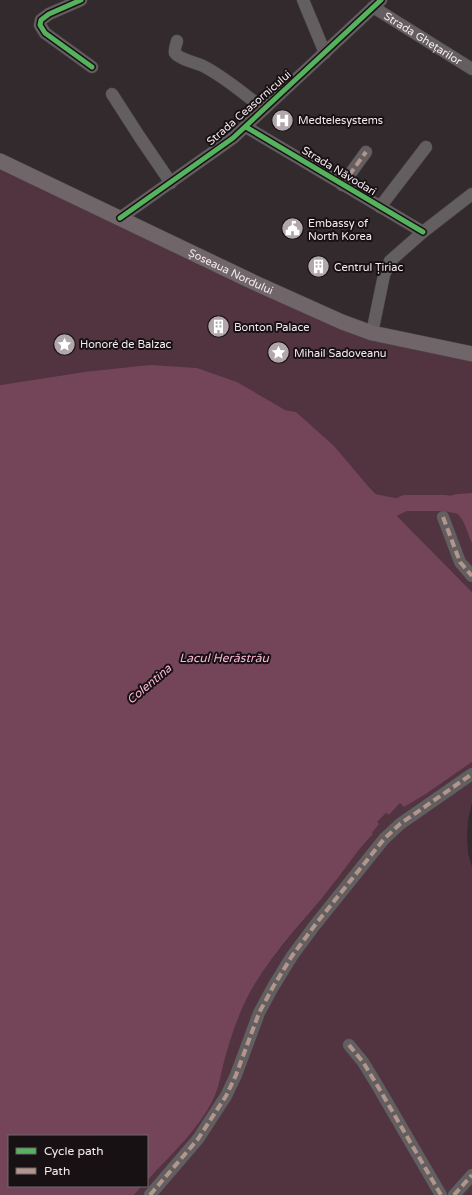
<svg xmlns="http://www.w3.org/2000/svg" width="472" height="1195" viewBox="0 0 472 1195" font-family="'Varela Round',sans-serif">
  <style>
    .park { fill: #523340 }
    .water { fill: #744459 }
    .lines { fill: none; stroke-linecap: round; stroke-linejoin: round }
    .river { stroke: #744459; stroke-width: 16 }
    .minor-casing { stroke: #4e4649; stroke-width: 13 }
    .major-casing { stroke: #4e4649; stroke-width: 16 }
    .minor { stroke: #635e60; stroke-width: 12 }
    .major { stroke: #706569; stroke-width: 15 }
    .quiet { stroke: #b2968c; stroke-width: 4; stroke-dasharray: 8 4; stroke-linecap: butt }
    .cycleway-casing { stroke: #181114; stroke-width: 8 }
    .cycleway { stroke: #56b35d; stroke-width: 5 }
    .labels { text-anchor: middle; dominant-baseline: central; stroke-width: 4; stroke-linejoin: round; paint-order: stroke }
    .street-label { font-size: 11px; fill: #f5ebef; stroke: #181114 }
    .poi-label { font-size: 11px; fill: #f5ebef; stroke: #181114; text-anchor: start }
    .water-label { font-size: 12px; font-style: italic; fill: #fcb8d3; stroke: #181114 }
  </style>
  <rect width="100%" height="100%" fill="#322a2d"/>
  <!-- park -->
  <g class="park">
    <path d="M0,167l304,146 168,46v233l-76,-77 1,-6 -8,-12 -12,-3 -9,-8 -72,-74 -212,-40 -84,13z"/>
    <path d="M472,762v40l-4,19 -1,16 1,16 4,14v328h-338l8,-9h5v-5l42,-47 15,-19 12,-22 17,-65 14,-30 12,-22 15,-20 59,-72 38,-51 6,-11 9,-9 3,2 11,-12 4,3 22,-12z"/>
  </g>
  <!-- water -->
  <g class="water">
    <path d="M150,365l47,3 40,14 48,28 11,2 38,34 34,40 8,8 28,6 1,6 -8,3 -1,6 76,77v170l-46,32 -22,13 -4,-4 -11,12 -3,-2 -9,9 2,2 -7,9 1,1c-16,16 -26,33 -40,50 -29,38 -64,71 -86,114 -11,22 -18,45 -24,68 -2,9 -4,18 -7,27 -14,34 -45,61 -69,88v-45h-138v50h133l-8,9h-134v-810l84,-13z"/>
    <path d="M472,493v50c-8,-17 -7,-30 -28,-36l1,-10 12,-3z"/>
  </g>
  <g class="lines">
    <!-- river -->
    <path class="river" d="M386,512l19,-9h39l28,5"/>
    <defs>
      <g id="minor">
        <path d="M81,0l-32,14 -8,6 -1,5 5,8 47,34"/>
        <path d="M303,0l22,53"/>
        <path id="s1" d="M373,7l99,62"/>
        <path d="M177,41c-1,4 -3,9 -2,12 4,6 22,10 28,13 22,11 42,29 61,43"/>
        <path d="M112,94l27,42 32,47"/>
        <path d="M246,127l177,105"/>
        <path d="M342,185l24,-33"/>
        <path d="M380,207l46,-60"/>
        <path d="M120,218l113,-80 148,-138"/>
        <path d="M372,333l12,-58 6,-14 33,-29 49,-38"/>
        <path d="M443,517l17,45 12,14"/>
        <path d="M349,1045l14,17 14,23 64,110"/>
        <path d="M150,1195l48,-56 28,-43 10,-21 23,-62 14,-26 19,-31 23,-31 69,-86 16,-15 72,-50"/>
        <path d="M454,1195l18,-20"/>
      </g>
      <g id="major">
        <path id="s2" d="M0,161l253,121 89,40 30,11 100,21"/>
      </g>
    </defs>
    <!-- minor casing -->
    <use href="#minor" class="minor-casing"/>
    <!-- major casing -->
    <use href="#major" class="major-casing"/>
    <!-- minor -->
    <use href="#minor" class="minor"/>
    <!-- major -->
    <use href="#major" class="major"/>
    <!-- quiet -->
    <g class="quiet">
      <path d="M342,185l24,-33"/>
      <path d="M443,517l17,45 12,14"/>
      <path d="M349,1045l14,17 14,23 64,110"/>
      <path d="M150,1195l48,-56 28,-43 10,-21 23,-62 14,-26 19,-31 23,-31 69,-86 16,-15 72,-50"/>
      <path d="M454,1195l18,-20"/>
    </g>
    <defs>
      <g id="cycleway">
        <path d="M81,0l-32,14 -8,6 -1,5 5,8 47,34"/>
        <path d="M246,127l177,105"/>
        <path d="M120,218l113,-80 148,-138"/>
      </g>
    </defs>
    <!-- cycleway casing -->
    <use href="#cycleway" class="cycleway-casing"/>
    <!-- cycleway -->
    <use href="#cycleway" class="cycleway"/>
  </g>
  <!-- icons -->
  <defs>
    <symbol id="hospital-disc" viewBox="-11 -11 22 22"><circle r="9.5" fill="#b1a7ab" stroke="#181114"/><path d="M-5-5h3v3.5h4V-5h3V5h-3V1.5h-4V5h-3Z" fill="#fff"/></symbol>
    <symbol id="civic-disc" viewBox="-11 -11 22 22"><circle r="9.5" fill="#b1a7ab" stroke="#181114"/><path d="M-.6-6.5H3V-4.5H.6V-3L4-1V1h2V6H-6V1h2V-1L-.6-3ZM-1.2 2.5V6h2.4V2.5Z" fill="#fff"/></symbol>
    <symbol id="building-disc" viewBox="-11 -11 22 22"><circle r="9.5" fill="#b1a7ab" stroke="#181114"/><path d="M-4-6H4V6H1V3H-1V6H-4ZM-2.5-4.3h1.7v1.8h-1.7ZM.8-4.3h1.7v1.8H.8ZM-2.5-1h1.7V.8h-1.7ZM.8-1h1.7V.8H.8Z" fill="#fff"/></symbol>
    <symbol id="sight-disc" viewBox="-11 -11 22 22"><circle r="9.5" fill="#b1a7ab" stroke="#181114"/><path d="M0-6L1.8-2.2L6-1.7L2.9 1.2L3.7 5.4L0 3.3L-3.7 5.4L-2.9 1.2L-6-1.7L-1.8-2.2Z" fill="#fff"/></symbol>
  </defs>
  <g fill-rule="evenodd">
    <use href="#hospital-disc" x="270" y="108" width="25" height="25"/>
    <use href="#civic-disc" x="280" y="216" width="25" height="25"/>
    <use href="#building-disc" x="306" y="254" width="25" height="25"/>
    <use href="#building-disc" x="206" y="314" width="25" height="25"/>
    <use href="#sight-disc" x="52" y="332" width="25" height="25"/>
    <use href="#sight-disc" x="266" y="340" width="25" height="25"/>
  </g>
  <g class="labels">
    <!-- street labels -->
    <g class="street-label">
      <text stroke="none"><textPath href="#s1" startOffset="59">Strada Ghețarilor</textPath></text>
      <text transform="translate(249 108) rotate(-41)">Strada Ceasornicului</text>
      <text transform="translate(339 171) rotate(31)">Strada Năvodari</text>
      <text stroke="none"><textPath href="#s2" startOffset="256">Șoseaua Nordului</textPath></text>
    </g>
    <!-- poi labels -->
    <g class="poi-label">
      <text x="298" y="120">Medtelesystems</text>
      <text x="308" y="223">Embassy of<tspan x="308" dy="13">North Korea</tspan></text>
      <text x="334" y="267">Centrul Țiriac</text>
      <text x="234" y="327">Bonton Palace</text>
      <text x="80" y="344">Honoré de Balzac</text>
      <text x="294" y="353">Mihail Sadoveanu</text>
    </g>
    <!-- water labels -->
    <g class="water-label">
      <text x="224" y="658">Lacul Herăstrău</text>
      <text transform="translate(149 684) rotate(-40)">Colentina</text>
    </g>
  </g>
  <!-- legend -->
  <rect x="8" y="1135" width="140" height="52" fill="#181114" stroke="#70686c"/>
  <rect x="16" y="1148" width="20" height="6" fill="#56b35d" stroke="#70686c"/>
  <text x="44" y="1155" font-size="12" fill="#f5ebef">Cycle path</text>
  <rect x="16" y="1168" width="20" height="6" fill="#b2968c" stroke="#70686c"/>
  <text x="44" y="1175" font-size="12" fill="#f5ebef">Path</text>
</svg>
